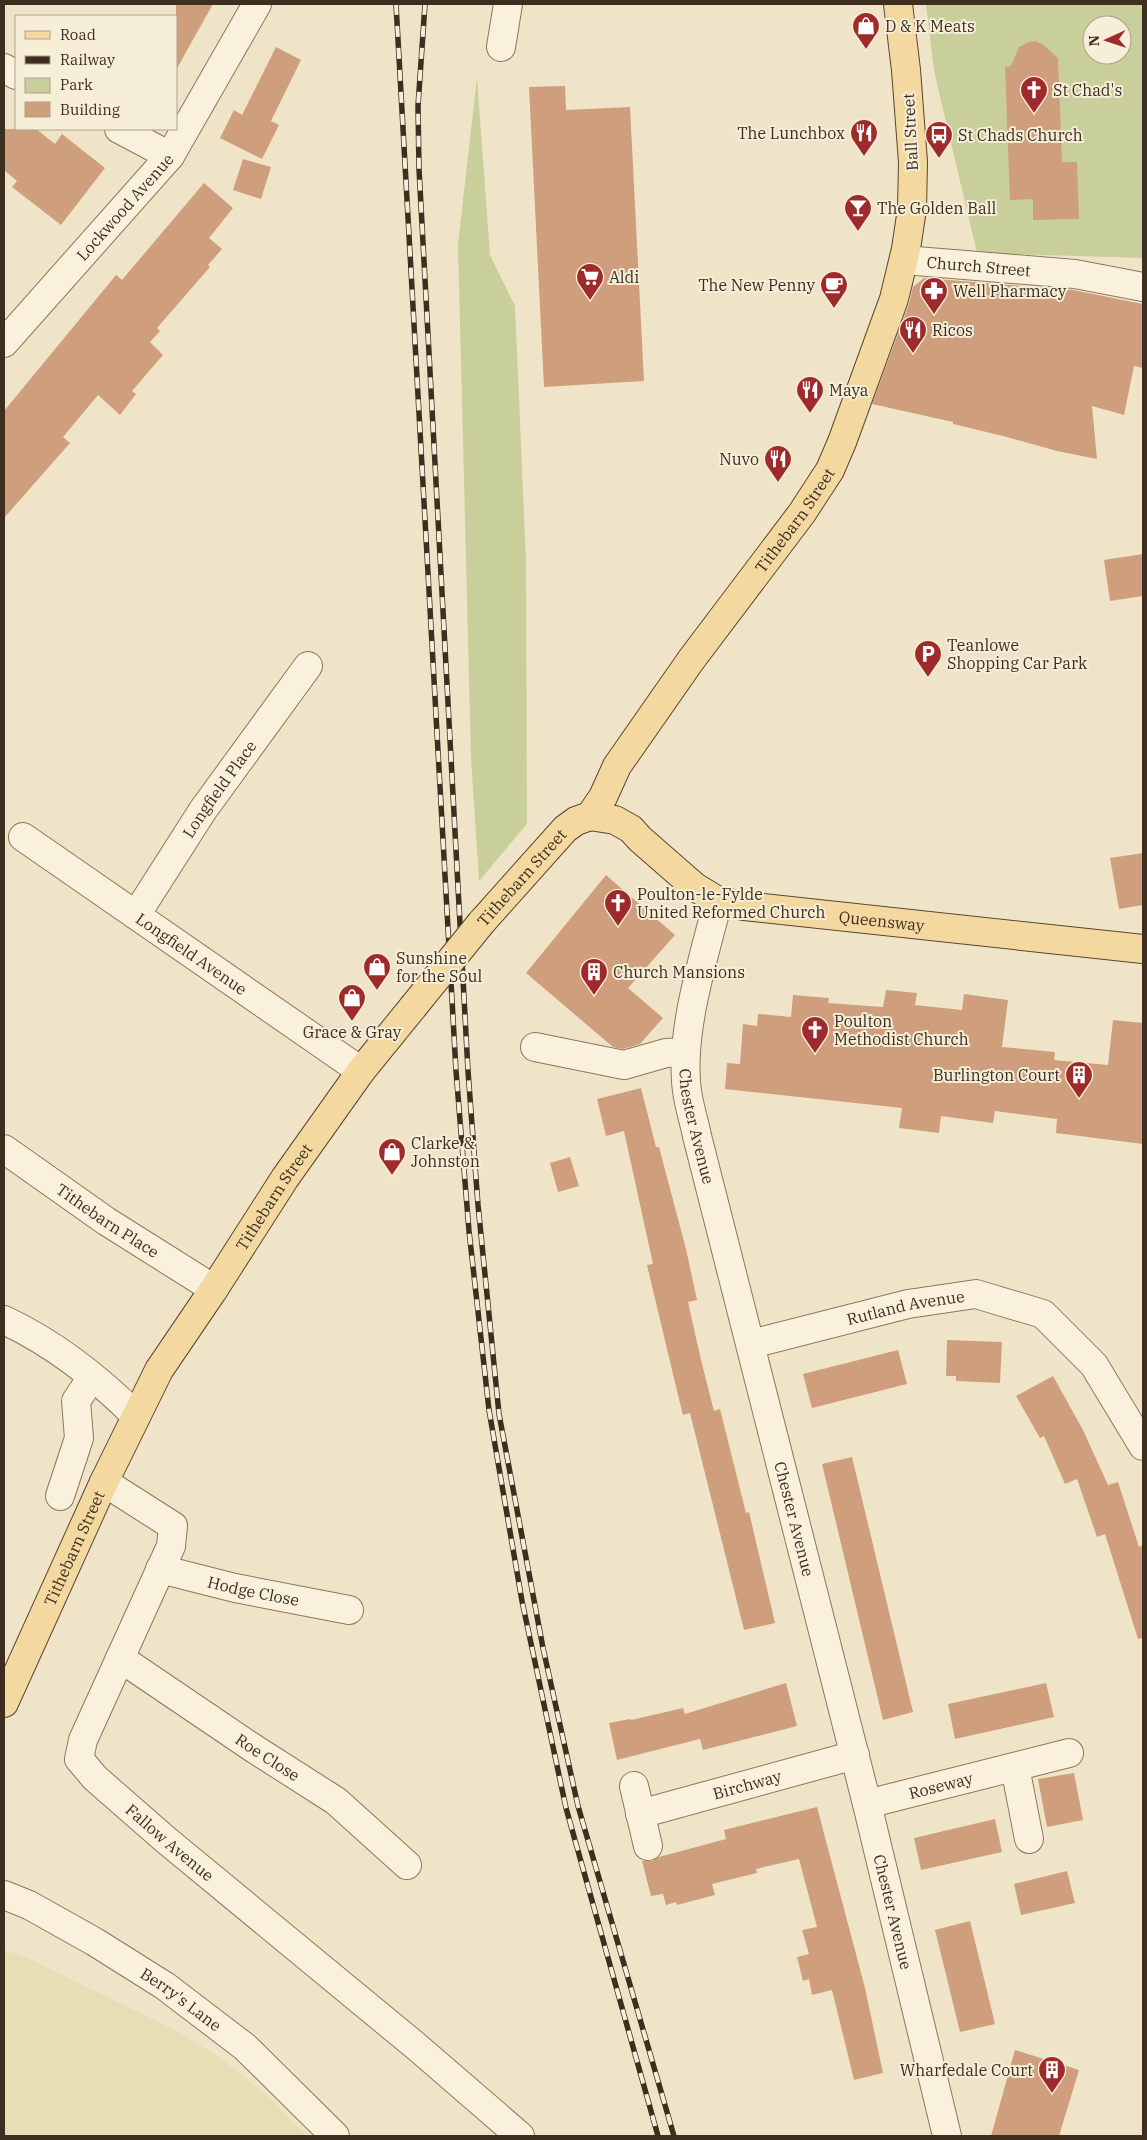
<svg xmlns="http://www.w3.org/2000/svg" width="1147" height="2140" viewBox="0 0 1147 2140" font-family="'IBM Plex Serif',serif">
  <style>
    .farmland { fill: #e6deb5 }
    .green { fill: #c9cf9b; fill-rule: evenodd }
    .building { fill: #cf9f7d }
    .lines { fill: none; stroke-linecap: round; stroke-linejoin: round }
    .minor-casing { stroke: #8d765c; stroke-width: 30 }
    .major-casing { stroke: #5b4430; stroke-width: 30 }
    .minor { stroke: #faf1dc; stroke-width: 28 }
    .major { stroke: #f3d9a0; stroke-width: 28 }
    .rail-casing { stroke: #3d2e20; stroke-width: 5.5 }
    .rail { stroke: #f7eed8; stroke-width: 4; stroke-dasharray: 11; stroke-linecap: butt }
    .major-bridge-casing { stroke: #5b4430; stroke-width: 30; stroke-linecap: butt }
    .major-bridge { stroke: #f3d9a0; stroke-width: 28 }
    .labels { text-anchor: middle; dominant-baseline: central; stroke-width: 4; stroke-linejoin: round; paint-order: stroke }
    .poi-label { font-size: 16px; fill: #3d2e20; stroke: #f7eed8; text-anchor: start }
    .street-label { font-size: 16px; fill: #3d2e20; stroke: #f7eed8 }
  </style>
  <rect width="100%" height="100%" fill="#f0e4c8"/>
  <!-- farmland -->
  <path class="farmland" d="M4,1950l24,8 149,73 45,28 49,40 36,37h-303z"/>
  <!-- green -->
  <g class="green">
    <path d="M926,4h217v254l-166,-5 -43,-182zM1092,25h30v30h-30z"/>
    <path d="M477,78l13,177 25,51 11,255 1,263 -48,57 -8,-123 -13,-514z"/>
  </g>
  <!-- building -->
  <g class="building">
    <path d="M176,4h37l-37,66z"/>
    <path d="M1036,41l6,3 16,14 4,104h15l2,57 -46,1v-21l-23,1 -5,-133 6,-1 8,-19 10,-5z"/>
    <path d="M276,47l25,13 -30,61 8,4 -17,34 -42,-21 14,-28 8,5z"/>
    <path d="M565,86l1,24 64,-3 14,274 -100,6 -15,-300z"/>
    <path d="M4,129h32l19,15 7,-10 43,34 -44,57 -49,-38 5,-6 -13,-11z"/>
    <path d="M243,159l28,8 -10,32 -28,-9z"/>
    <path d="M204,183l29,25 -24,30 13,11 -14,16 2,2 -53,61 3,3 -10,11 13,13 -31,36 4,3 -16,21 -22,-20 -35,42 7,6 -66,75v-107l112,-136 6,5z"/>
    <path d="M924,278l149,12 70,14v64l-9,-2 -10,49 -32,-9 5,53 -40,-8 -54,-15 -50,-12v-2l-81,-18 37,-100 4,-17z"/>
    <path d="M1143,554v42l-33,5 -6,-41z"/>
    <path d="M1143,853v52l-24,4 -9,-51z"/>
    <path d="M606,875l69,60 -47,53 35,30 -23,26 -17,5 -10,-2 -87,-74z"/>
    <path d="M886,990l31,3 -2,12 47,5 2,-16 44,6 -6,47 53,5 -1,8 54,5 5,-45 30,3v121l-87,-11 1,-14 -62,-8 -2,12 -52,-7 -2,17 -40,-5 3,-20 -177,-19 2,-26 13,1 3,-40 14,2 1,-12 33,3 2,-22 36,3 -1,5 55,4z"/>
    <path d="M641,1088l15,59h3l27,102 11,51 -9,2 13,58 13,51 6,-2 26,104 3,-1 26,111 -31,7 -54,-217 -7,2 -6,-24 -30,-126 6,-1 -29,-133 -18,5 -9,-37z"/>
    <path d="M570,1157l9,29 -21,6 -8,-29z"/>
    <path d="M947,1340l55,2 -2,41 -44,-2v-5h-10z"/>
    <path d="M898,1350l9,34 -95,24 -9,-34z"/>
    <path d="M1053,1376l30,54 25,55 10,-3 21,65 4,-2v93l-5,1 -33,-105 -8,3 -20,-58 -12,5 -21,-48 -4,2 -24,-42z"/>
    <path d="M852,1457l61,255 -30,8 -61,-256z"/>
    <path d="M786,1683l11,43 -94,24 -3,-11 -83,21 -8,-37 21,-4 1,1 52,-12 2,6z"/>
    <path d="M1046,1683l8,34 -99,22 -7,-35z"/>
    <path d="M1074,1773l9,47 -36,7 -9,-48z"/>
    <path d="M817,1807l48,181 18,85 -29,7 -22,-90 -20,5 -3,-16 -6,2 -6,-24 12,-3 -7,-24 15,-3 -18,-68 -43,10 1,4 -45,11 3,11 -38,10 -1,-3 -10,3 -3,-11 -12,2 -9,-35h10l7,-4 67,-18 -2,-9z"/>
    <path d="M995,1819l7,33 -81,18 -7,-32z"/>
    <path d="M1067,1871l8,32 -54,12 -7,-31z"/>
    <path d="M970,1921l25,103 -35,8 -25,-102z"/>
    <path d="M1015,2050l64,20 -20,66h-68z"/>
  </g>
  <g class="lines">
    <defs>
      <g id="minor">
        <path d="M501,47l7,-43"/>
        <path d="M4,68l12,7"/>
        <path d="M119,129l51,27"/>
        <path id="s1" d="M904,260l171,14 68,13"/>
        <path id="s2" d="M4,343l166,-187 87,-152"/>
        <path id="s3" d="M23,837l338,234"/>
        <path id="s4" d="M718,901c-14,56 -39,132 -31,190 2,15 7,30 10,45l170,668 80,332"/>
        <path id="s5" d="M136,915l67,-105 105,-144"/>
        <path d="M535,1047l89,18 42,-12 20,-1"/>
        <path id="s6" d="M4,1149l102,72 108,68"/>
        <path d="M4,1320c49,23 94,58 132,96"/>
        <path id="s7" d="M751,1344l157,-40 68,-10 67,20 51,51 49,81"/>
        <path id="s8" d="M104,1482l69,44 -2,20 -88,194 -4,19 16,19 71,62 251,207 103,89"/>
        <path d="M60,1496l19,-58 -3,-37 16,-24"/>
        <path id="s9" d="M160,1569l75,19 114,22"/>
        <path id="s10" d="M120,1658l133,90 83,53 71,64"/>
        <path d="M1015,1767l14,72"/>
        <path d="M634,1786l14,60"/>
        <path id="s11" d="M867,1804l202,-51"/>
        <path id="s12" d="M640,1814l215,-59"/>
        <path id="s13" d="M4,1895l25,10 66,37 70,44 80,61 90,89"/>
      </g>
      <g id="major">
        <path id="s14" d="M590,816l25,4 16,9 9,10 55,48 23,14 26,5 399,43"/>
        <path id="s15" d="M481,923l84,-94 11,-8 14,-5 13,-19 14,-31 74,-106 111,-147 28,-43 12,-28 52,-143 12,-50 6,-40 1,-47 -7,-92 -8,-66"/>
        <path id="s16" d="M4,1703l100,-221 55,-112 55,-81 71,-111 76,-107 52,-64"/>
      </g>
    </defs>
    <!-- minor casing -->
    <use href="#minor" class="minor-casing"/>
    <!-- major casing -->
    <use href="#major" class="major-casing"/>
    <!-- minor -->
    <use href="#minor" class="minor"/>
    <!-- major -->
    <use href="#major" class="major"/>
    <defs>
      <g id="rail">
        <path d="M396,4l60,1067 13,160 20,179 33,191 44,207 92,328"/>
        <path d="M425,4l-7,102 1,63 49,902 10,134 21,209 44,234 35,158 96,330"/>
      </g>
    </defs>
    <!-- rail casing -->
    <use href="#rail" class="rail-casing"/>
    <!-- rail -->
    <use href="#rail" class="rail"/>
    <defs>
      <path id="major-bridge" d="M413,1007l68,-84"/>
    </defs>
    <!-- major-bridge casing -->
    <use href="#major-bridge" class="major-bridge-casing"/>
    <!-- major-bridge -->
    <use href="#major-bridge" class="major-bridge"/>
  </g>
  <!-- icons -->
  <defs>
    <symbol id="shop-pin" viewBox="-11 -11 22 30"><path d="M0 17L-7.5 6A9.5 9.5 0 1 1 7.5 6Z" fill="#9e2a2b" stroke="#f7eed8"/><path d="M-5-2.5h2.3a2.7 3.5 0 0 1 5.4 0H5L5.5 6h-11ZM-1.5-2.5h3a1.5 2.3 0 0 0-3 0Z" fill="#fff"/></symbol>
    <symbol id="church-pin" viewBox="-11 -11 22 30"><path d="M0 17L-7.5 6A9.5 9.5 0 1 1 7.5 6Z" fill="#9e2a2b" stroke="#f7eed8"/><path d="M-1.2-6h2.4v3.5h3.3v2.4h-3.3V6h-2.4V-.1h-3.3v-2.4h3.3Z" fill="#fff"/></symbol>
    <symbol id="restaurant-pin" viewBox="-11 -11 22 30"><path d="M0 17L-7.5 6A9.5 9.5 0 1 1 7.5 6Z" fill="#9e2a2b" stroke="#f7eed8"/><path d="M-5-6h1v4h1v-4h1v4h1v-4h1v5L-1.5 .5V6h-2V.5L-5-1ZM5-6V6H3V1.5H1.5Q1.5-4 5-6Z" fill="#fff"/></symbol>
    <symbol id="bus-pin" viewBox="-11 -11 22 30"><path d="M0 17L-7.5 6A9.5 9.5 0 1 1 7.5 6Z" fill="#9e2a2b" stroke="#f7eed8"/><path d="M-5-6H5V4H4V6H2V4H-2V6H-4V4H-5ZM-3.5-4V0h7V-4ZM-3.5 1.2v1.5H-2V1.2ZM2 1.2v1.5H3.5V1.2Z" fill="#fff"/></symbol>
    <symbol id="bar-pin" viewBox="-11 -11 22 30"><path d="M0 17L-7.5 6A9.5 9.5 0 1 1 7.5 6Z" fill="#9e2a2b" stroke="#f7eed8"/><path d="M-6-5H6L.8 .8V4.5H3.5V6h-7V4.5H-.8V.8Z" fill="#fff"/></symbol>
    <symbol id="supermarket-pin" viewBox="-11 -11 22 30"><path d="M0 17L-7.5 6A9.5 9.5 0 1 1 7.5 6Z" fill="#9e2a2b" stroke="#f7eed8"/><path d="M-6-5.5h2.5l.6 2H6L4.5 2H-2.5L-4.4-4H-6ZM-1.5 3.2a1.3 1.3 0 1 0 .1 0ZM3 3.2a1.3 1.3 0 1 0 .1 0Z" fill="#fff"/></symbol>
    <symbol id="cafe-pin" viewBox="-11 -11 22 30"><path d="M0 17L-7.5 6A9.5 9.5 0 1 1 7.5 6Z" fill="#9e2a2b" stroke="#f7eed8"/><path d="M-5.5-4.5H6V0H3Q3 3.5 0 3.5H-2.5Q-5.5 3.5-5.5 0ZM3-3.2v2h1.7v-2ZM-6 4.5H4V6H-6Z" fill="#fff"/></symbol>
    <symbol id="pharmacy-pin" viewBox="-11 -11 22 30"><path d="M0 17L-7.5 6A9.5 9.5 0 1 1 7.5 6Z" fill="#9e2a2b" stroke="#f7eed8"/><path d="M-2-6h4v4h4v4h-4v4h-4v-4h-4v-4h4Z" fill="#fff"/></symbol>
    <symbol id="parking-pin" viewBox="-11 -11 22 30"><path d="M0 17L-7.5 6A9.5 9.5 0 1 1 7.5 6Z" fill="#9e2a2b" stroke="#f7eed8"/><path d="M-3.5-5.5H1a3.5 3.5 0 0 1 0 7H-1V5.5H-3.5ZM-1-3.4V-.6H.8a1.4 1.4 0 0 0 0-2.8Z" fill="#fff"/></symbol>
    <symbol id="building-pin" viewBox="-11 -11 22 30"><path d="M0 17L-7.5 6A9.5 9.5 0 1 1 7.5 6Z" fill="#9e2a2b" stroke="#f7eed8"/><path d="M-4-6H4V6H1V3H-1V6H-4ZM-2.5-4.3h1.7v1.8h-1.7ZM.8-4.3h1.7v1.8H.8ZM-2.5-1h1.7V.8h-1.7ZM.8-1h1.7V.8H.8Z" fill="#fff"/></symbol>
  </defs>
  <g fill-rule="evenodd">
    <use href="#shop-pin" x="850" y="10" width="32" height="43"/>
    <use href="#church-pin" x="1018" y="74" width="32" height="43"/>
    <use href="#restaurant-pin" x="848" y="117" width="32" height="43"/>
    <use href="#bus-pin" x="923" y="119" width="32" height="43"/>
    <use href="#bar-pin" x="842" y="192" width="32" height="43"/>
    <use href="#supermarket-pin" x="574" y="261" width="32" height="43"/>
    <use href="#cafe-pin" x="818" y="269" width="32" height="43"/>
    <use href="#pharmacy-pin" x="918" y="275" width="32" height="43"/>
    <use href="#restaurant-pin" x="897" y="314" width="32" height="43"/>
    <use href="#restaurant-pin" x="794" y="374" width="32" height="43"/>
    <use href="#restaurant-pin" x="762" y="443" width="32" height="43"/>
    <use href="#parking-pin" x="912" y="638" width="32" height="43"/>
    <use href="#church-pin" x="602" y="887" width="32" height="43"/>
    <use href="#shop-pin" x="361" y="951" width="32" height="43"/>
    <use href="#building-pin" x="578" y="956" width="32" height="43"/>
    <use href="#shop-pin" x="336" y="982" width="32" height="43"/>
    <use href="#church-pin" x="799" y="1014" width="32" height="43"/>
    <use href="#building-pin" x="1063" y="1059" width="32" height="43"/>
    <use href="#shop-pin" x="376" y="1136" width="32" height="43"/>
    <use href="#building-pin" x="1036" y="2054" width="32" height="43"/>
  </g>
  <g class="labels">
    <!-- poi labels -->
    <g class="poi-label">
      <text x="885" y="26">D &amp; K Meats</text>
      <text x="1053" y="90">St Chad's</text>
      <text x="845" y="133" text-anchor="end">The Lunchbox</text>
      <text x="958" y="135">St Chads Church</text>
      <text x="877" y="208">The Golden Ball</text>
      <text x="609" y="277">Aldi</text>
      <text x="815" y="285" text-anchor="end">The New Penny</text>
      <text x="953" y="291">Well Pharmacy</text>
      <text x="932" y="330">Ricos</text>
      <text x="829" y="390">Maya</text>
      <text x="759" y="459" text-anchor="end">Nuvo</text>
      <text x="947" y="645">Teanlowe<tspan x="947" dy="18">Shopping Car Park</tspan></text>
      <text x="637" y="894">Poulton-le-Fylde<tspan x="637" dy="18">United Reformed Church</tspan></text>
      <text x="396" y="958">Sunshine<tspan x="396" dy="18">for the Soul</tspan></text>
      <text x="613" y="972">Church Mansions</text>
      <text x="834" y="1021">Poulton<tspan x="834" dy="18">Methodist Church</tspan></text>
      <text x="352" y="1032" text-anchor="middle">Grace &amp; Gray</text>
      <text x="1060" y="1075" text-anchor="end">Burlington Court</text>
      <text x="411" y="1143">Clarke &amp;<tspan x="411" dy="18">Johnston</tspan></text>
      <text x="1033" y="2070" text-anchor="end">Wharfedale Court</text>
    </g>
    <!-- street labels -->
    <g class="street-label">
      <text transform="translate(910 132) rotate(-93)">Ball Street</text>
      <text stroke="none"><textPath href="#s2" startOffset="182">Lockwood Avenue</textPath></text>
      <text stroke="none"><textPath href="#s1" startOffset="75">Church Street</textPath></text>
      <text stroke="none"><textPath href="#s15" startOffset="515">Tithebarn Street</textPath></text>
      <text stroke="none"><textPath href="#s5" startOffset="151">Longfield Place</textPath></text>
      <text stroke="none"><textPath href="#s15" startOffset="61">Tithebarn Street</textPath></text>
      <text stroke="none"><textPath href="#s14" startOffset="322">Queensway</textPath></text>
      <text stroke="none"><textPath href="#s3" startOffset="205">Longfield Avenue</textPath></text>
      <text stroke="none"><textPath href="#s4" startOffset="230">Chester Avenue</textPath></text>
      <text stroke="none"><textPath href="#s16" startOffset="575">Tithebarn Street</textPath></text>
      <text stroke="none"><textPath href="#s6" startOffset="126">Tithebarn Place</textPath></text>
      <text stroke="none"><textPath href="#s7" startOffset="159">Rutland Avenue</textPath></text>
      <text stroke="none"><textPath href="#s4" startOffset="635">Chester Avenue</textPath></text>
      <text stroke="none"><textPath href="#s16" startOffset="170">Tithebarn Street</textPath></text>
      <text stroke="none"><textPath href="#s9" startOffset="96">Hodge Close</textPath></text>
      <text stroke="none"><textPath href="#s10" startOffset="178">Roe Close</textPath></text>
      <text stroke="none"><textPath href="#s12" startOffset="111">Birchway</textPath></text>
      <text stroke="none"><textPath href="#s11" startOffset="76">Roseway</textPath></text>
      <text stroke="none"><textPath href="#s8" startOffset="458">Fallow Avenue</textPath></text>
      <text stroke="none"><textPath href="#s4" startOffset="1040">Chester Avenue</textPath></text>
      <text stroke="none"><textPath href="#s13" startOffset="206">Berry's Lane</textPath></text>
    </g>
  </g>
  <!-- border -->
  <rect width="1147" height="2140" fill="none" stroke="#3d2e20" stroke-width="10"/>
  <!-- legend -->
  <rect x="15" y="15" width="162" height="115" fill="#f7eed8" stroke="#ada18e"/>
  <rect x="25" y="31" width="25" height="8" fill="#f3d9a0" stroke="#ada18e"/>
  <text x="60" y="40" font-size="15" fill="#3d2e20">Road</text>
  <rect x="25" y="56" width="25" height="8" fill="#3d2e20" stroke="#ada18e"/>
  <text x="60" y="65" font-size="15" fill="#3d2e20">Railway</text>
  <rect x="25" y="78" width="25" height="15" fill="#c9cf9b" stroke="#ada18e"/>
  <text x="60" y="90" font-size="15" fill="#3d2e20">Park</text>
  <rect x="25" y="102" width="25" height="15" fill="#cf9f7d" stroke="#ada18e"/>
  <text x="60" y="115" font-size="15" fill="#3d2e20">Building</text>
  <!-- north arrow -->
  <g transform="translate(1107 40) rotate(267)"><circle r="24" fill="#f7eed8" stroke="#ada18e"/>
  <path d="M0-4L9 19L0 12L-9 19Z" fill="#9e2a2b"/>
  <text y="-8" font-size="14" font-weight="bold" text-anchor="middle" fill="#3d2e20">N</text>
  </g>
</svg>
